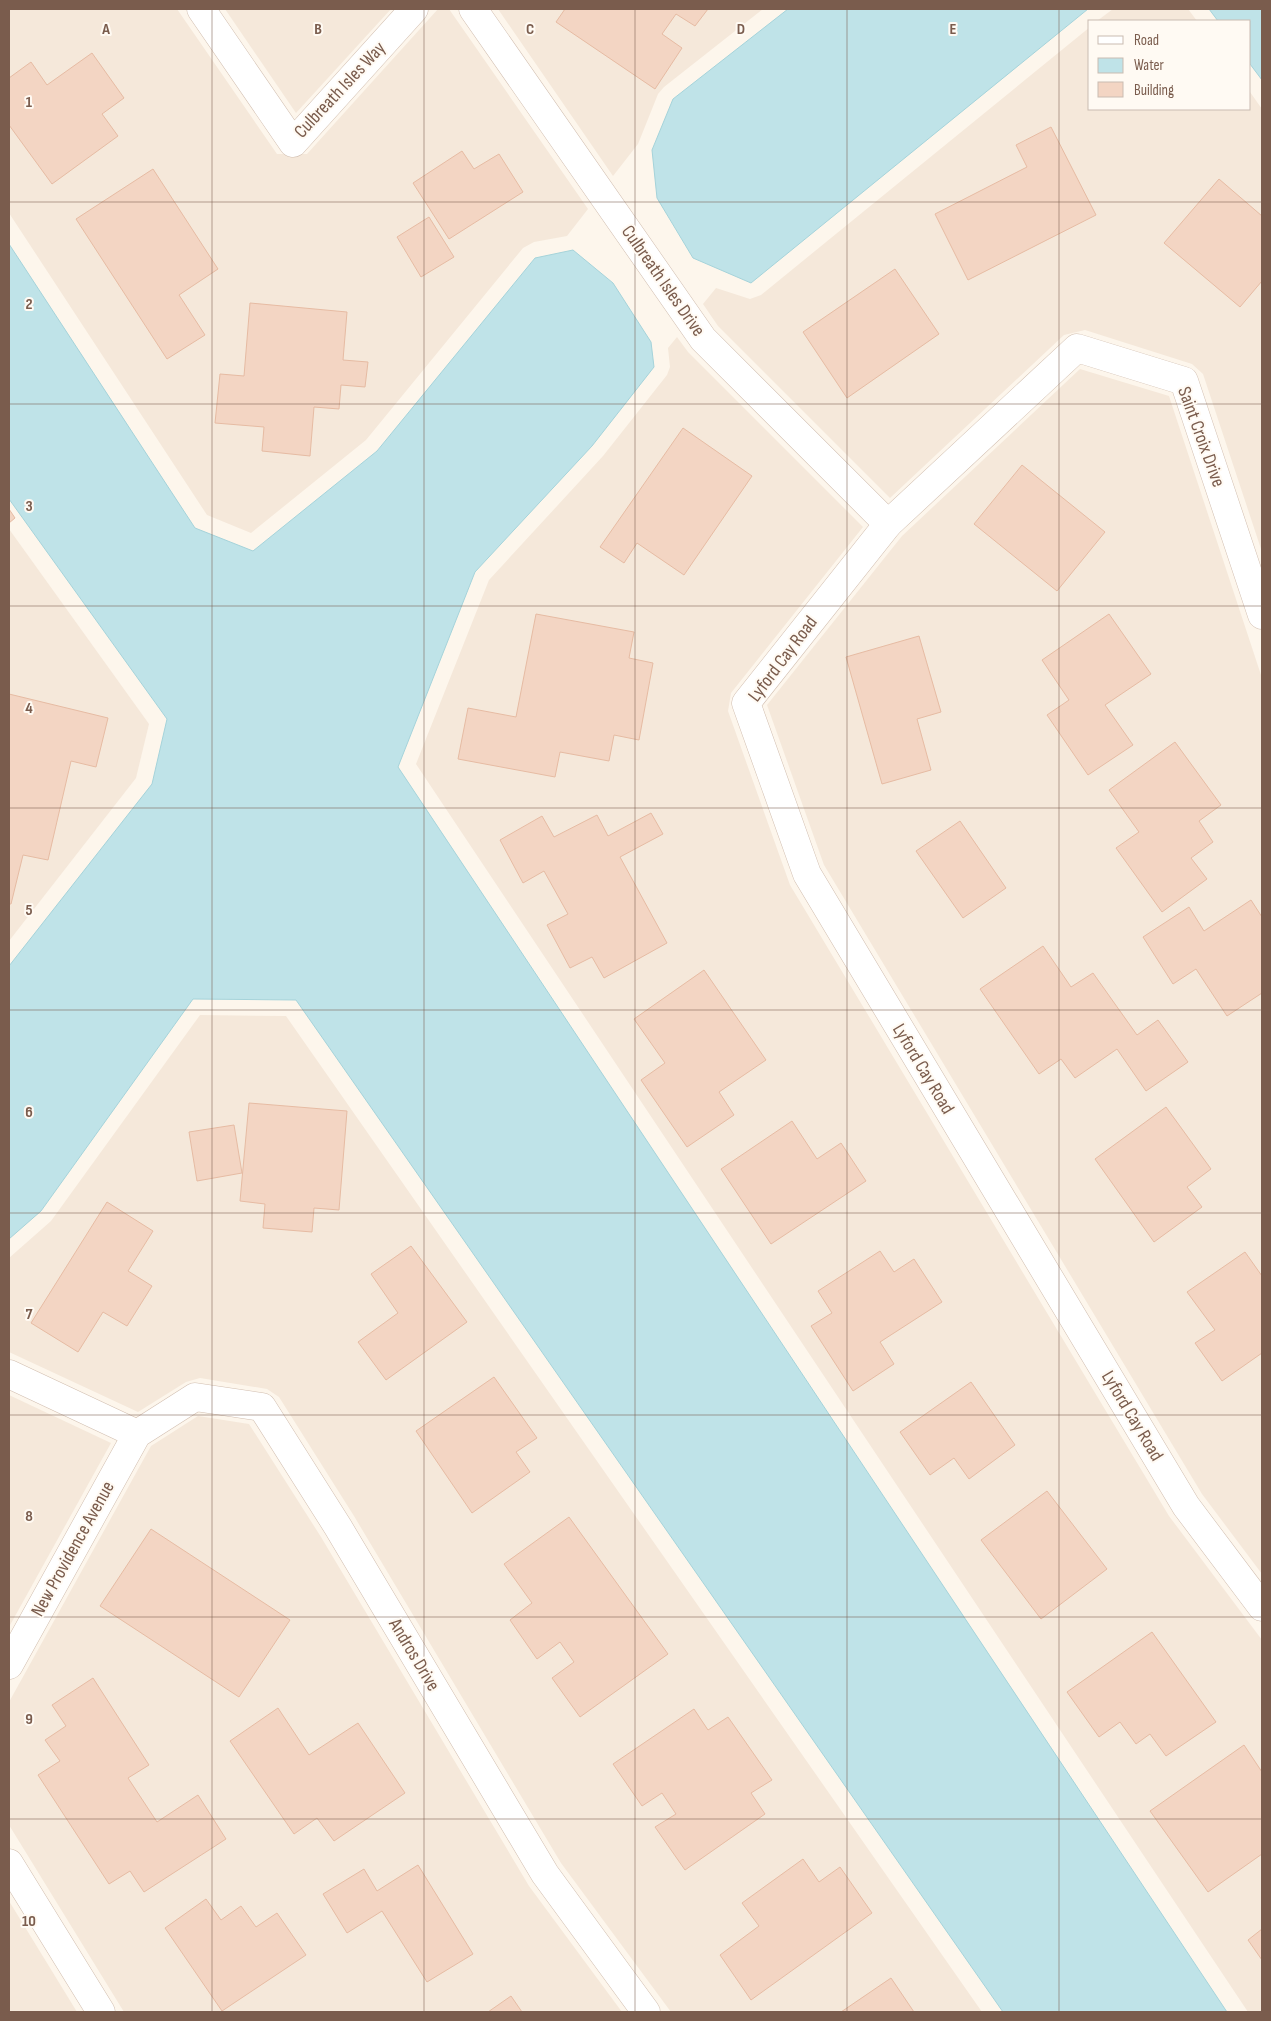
<svg xmlns="http://www.w3.org/2000/svg" width="1271" height="2021" viewBox="0 0 1271 2021" font-family="'Sofia Sans Condensed',sans-serif">
  <style>
    .residential { fill: #f5e8da }
    .water { fill: #bfe3e8; stroke: #a5d3da }
    .building { fill: #f3d5c3; stroke: #e6bba3 }
    .lines { fill: none; stroke-linecap: round; stroke-linejoin: round }
    .street-casing { stroke: #d1beb0; stroke-width: 29 }
    .street { stroke: #fff; stroke-width: 28 }
    .grid { fill: none; stroke: #7a5c4d; stroke-width: 1; stroke-opacity: 0.55 }
    .labels { text-anchor: middle; dominant-baseline: central; stroke-width: 4; stroke-linejoin: round; paint-order: stroke }
    .street-label { font-size: 19px; fill: #7a5c4d; stroke: #fffaf3 }
    .grid-label { font-size: 16px; text-anchor: middle; font-weight: bold; fill: #7a5c4d; stroke: #fffaf3; stroke-width: 4; stroke-linejoin: round; paint-order: stroke }
  </style>
  <rect width="100%" height="100%" fill="#fdf6ec"/>
  <!-- residential -->
  <g class="residential">
    <path d="M9,9h168l100,145h30l131,-145h11l139,200 -21,27 -33,6 -11,6 -157,192 -115,93 -44,-18 -198,-302z"/>
    <path d="M225,9h166l-95,104z"/>
    <path d="M498,9h265l-99,78 -6,7 -20,50 -25,32z"/>
    <path d="M1113,9h75l9,12h-100z"/>
    <path d="M1090,27v82h160v-17l12,17v443l-59,-178 -11,-10 -107,-34 -21,5 -174,163 -172,-172 -15,-22 13,-16 34,11 11,-4z"/>
    <path d="M677,337l11,15 175,175 -132,166 -3,18 62,174 379,631 93,124v372h-14l-832,-1248 73,-184 114,-124 64,-81 3,-8 -2,-19z"/>
    <path d="M1080,369l89,27 93,282v896l-60,-80 -378,-629 -57,-160 135,-169z"/>
    <path d="M9,529l140,195 -13,54 -127,163z"/>
    <path d="M200,1015l86,1 696,996h-311l-110,-149 -207,-347 -75,-119 -12,-8 -67,-11 -14,4 -48,30 -129,-60v-94l42,-37z"/>
    <path d="M9,1395l102,48 -102,184z"/>
    <path d="M198,1416l51,8 72,113 208,349 93,126h-498l-115,-187v-123l142,-256z"/>
    <path d="M9,1901l68,111h-68z"/>
  </g>
  <!-- water -->
  <g class="water">
    <path d="M788,9h300l-337,274 -58,-25 -36,-60 -5,-48 21,-51z"/>
    <path d="M1209,9h53v71l-12,-16v-43h-32z"/>
    <path d="M9,244l186,284 58,23 124,-100 158,-193 38,-8 40,33 38,59 3,25 -62,79 -117,126 -77,195 829,1245h-224l-707,-1012 -103,-1 -152,212 -32,28v-273l143,-182 15,-65 -158,-220z"/>
  </g>
  <!-- building -->
  <g class="building">
    <path d="M565,9h143l-13,17 -19,-12 -14,20 20,14 -27,41 -99,-67z"/>
    <path d="M92,53l32,45 -22,16 16,22 -66,48 -43,-59v-47l22,-16 16,23z"/>
    <path d="M1051,127l45,88 -128,65 -33,-66 92,-47 -11,-22z"/>
    <path d="M462,151l12,18 25,-15 24,38 -74,47 -36,-56z"/>
    <path d="M153,169l65,100 -39,26 26,40 -38,24 -91,-140z"/>
    <path d="M1219,179l43,37v65l-22,26 -76,-64z"/>
    <path d="M429,217l25,40 -33,20 -24,-40z"/>
    <path d="M895,269l44,65 -92,64 -44,-66z"/>
    <path d="M250,303l97,9 -4,48 25,2 -3,25 -24,-2 -2,24 -25,-2 -4,49 -48,-5 2,-24 -49,-4 5,-49 24,2z"/>
    <path d="M683,428l69,48 -68,99 -47,-32 -13,20 -24,-16z"/>
    <path d="M1022,465l83,67 -48,59 -83,-67z"/>
    <path d="M9,509l6,9 -6,5z"/>
    <path d="M536,614l98,18 -5,26 24,5 -14,77 -25,-5 -5,26 -49,-9 -5,25 -97,-18 10,-51 48,9z"/>
    <path d="M1109,614l42,60 -46,31 28,40 -45,30 -41,-60 22,-15 -27,-40z"/>
    <path d="M919,636l22,76 -24,7 14,51 -49,14 -36,-127z"/>
    <path d="M9,694l99,24 -12,49 -25,-6 -23,99 -25,-5 -12,49h-2z"/>
    <path d="M1175,742l46,63 -22,16 14,21 -22,16 16,21 -45,33 -46,-64 23,-16 -30,-42z"/>
    <path d="M651,813l12,21 -43,23 47,86 -63,35 -12,-21 -22,11 -23,-43 21,-11 -24,-43 -21,12 -23,-43 42,-24 12,21 43,-22 11,21z"/>
    <path d="M960,821l46,67 -43,30 -47,-67z"/>
    <path d="M1251,900l11,17v76l-35,23 -31,-47 -23,15 -30,-47 46,-30 15,24z"/>
    <path d="M1043,946l28,41 22,-14 44,62 21,-15 30,42 -42,29 -29,-42 -42,29 -14,-19 -22,15 -59,-85z"/>
    <path d="M704,970l62,90 -47,32 15,23 -47,32 -46,-67 24,-17 -31,-44z"/>
    <path d="M249,1103l98,8 -8,99 -25,-2 -2,24 -49,-4 2,-24 -25,-3z"/>
    <path d="M1166,1107l45,62 -24,18 15,20 -48,35 -59,-83z"/>
    <path d="M792,1121l25,38 24,-16 25,38 -95,63 -50,-75z"/>
    <path d="M234,1125l8,48 -45,8 -8,-49z"/>
    <path d="M107,1202l46,29 -25,40 24,15 -25,40 -24,-14 -25,40 -47,-29z"/>
    <path d="M411,1246l56,76 -81,58 -28,-38 40,-29 -27,-39z"/>
    <path d="M880,1251l14,21 20,-13 28,43 -62,40 14,22 -41,27 -42,-65 21,-13 -14,-22z"/>
    <path d="M1245,1252l17,24v77l-40,28 -27,-38 20,-13 -28,-38z"/>
    <path d="M494,1377l43,61 -21,14 14,20 -58,41 -56,-82z"/>
    <path d="M971,1382l44,63 -46,34 -15,-21 -24,17 -30,-43z"/>
    <path d="M1047,1491l60,78 -66,50 -60,-79z"/>
    <path d="M569,1517l99,137 -88,63 -28,-39 22,-16 -14,-20 -23,17 -27,-39 22,-17 -28,-39z"/>
    <path d="M151,1529l139,91 -51,77 -139,-91z"/>
    <path d="M1152,1632l64,90 -50,34 -16,-22 -14,10 -16,-22 -21,15 -32,-45z"/>
    <path d="M93,1678l56,87 -21,13 29,44 41,-27 28,44 -82,53 -14,-21 -21,13 -71,-109 22,-14 -15,-21 21,-14 -14,-21z"/>
    <path d="M278,1708l31,47 49,-32 47,70 -71,48 -17,-23 -23,16 -64,-93z"/>
    <path d="M694,1709l14,21 20,-13 44,63 -21,13 14,21 -80,56 -30,-43 21,-13 -14,-21 -20,13 -29,-42z"/>
    <path d="M1244,1745l18,27v82l-54,38 -58,-81z"/>
    <path d="M803,1859l16,23 21,-15 32,46 -121,87 -31,-45 39,-29 -17,-23z"/>
    <path d="M418,1865l55,89 -46,28 -45,-71 -35,22 -24,-39 41,-25 13,22z"/>
    <path d="M206,1899l15,21 20,-14 15,21 21,-14 29,42 -84,56 -57,-83z"/>
    <path d="M1262,1929v31l-14,-20z"/>
    <path d="M891,1978l23,34h-73z"/>
    <path d="M511,1996l11,16h-34z"/>
  </g>
  <g class="lines">
    <defs>
      <g id="street">
        <path d="M201,9l92,134 121,-134"/>
        <path d="M473,9l230,330 185,185"/>
        <path d="M1262,615l-78,-234 -107,-33 -189,176 -142,179 61,171 379,632 76,101"/>
        <path d="M9,1374l128,60"/>
        <path d="M9,1665l128,-231 58,-37 67,10 76,120 207,347 101,138"/>
        <path d="M9,1863l92,149"/>
      </g>
    </defs>
    <!-- street casing -->
    <use href="#street" class="street-casing"/>
    <!-- street -->
    <use href="#street" class="street"/>
  </g>
  <!-- grid -->
  <path class="grid" d="M212,9v2003M424,9v2003M635,9v2003M847,9v2003M1059,9v2003M9,202h1253M9,404h1253M9,606h1253M9,808h1253M9,1010h1253M9,1213h1253M9,1415h1253M9,1617h1253M9,1819h1253"/>
  <g class="labels">
    <!-- street labels -->
    <g class="street-label">
      <text transform="translate(340 90) rotate(-47)">Culbreath Isles Way</text>
      <text transform="translate(663 281) rotate(55)">Culbreath Isles Drive</text>
      <text transform="translate(1201 437) rotate(70)">Saint Croix Drive</text>
      <text transform="translate(783 659) rotate(-53)">Lyford Cay Road</text>
      <text transform="translate(923 1069) rotate(59)">Lyford Cay Road</text>
      <text transform="translate(1132 1416) rotate(59)">Lyford Cay Road</text>
      <text transform="translate(73 1549) rotate(-61)">New Providence Avenue</text>
      <text transform="translate(414 1655) rotate(59)">Andros Drive</text>
    </g>
  </g>
  <g class="grid-label">
    <text x="106" y="34">A</text>
    <text x="318" y="34">B</text>
    <text x="530" y="34">C</text>
    <text x="741" y="34">D</text>
    <text x="953" y="34">E</text>
    <text x="29" y="107">1</text>
    <text x="29" y="309">2</text>
    <text x="29" y="511">3</text>
    <text x="29" y="713">4</text>
    <text x="29" y="915">5</text>
    <text x="29" y="1117">6</text>
    <text x="29" y="1319">7</text>
    <text x="29" y="1521">8</text>
    <text x="29" y="1724">9</text>
    <text x="29" y="1926">10</text>
  </g>
  <!-- border -->
  <rect width="1271" height="2021" fill="none" stroke="#7a5c4d" stroke-width="20"/>
  <!-- legend -->
  <rect x="1088" y="20" width="162" height="90" fill="#fffaf3" stroke="#cabbb1"/>
  <rect x="1098" y="36" width="25" height="8" fill="#ffffff" stroke="#cabbb1"/>
  <text x="1134" y="45" font-size="15" fill="#7a5c4d">Road</text>
  <rect x="1098" y="58" width="25" height="15" fill="#bfe3e8" stroke="#cabbb1"/>
  <text x="1134" y="70" font-size="15" fill="#7a5c4d">Water</text>
  <rect x="1098" y="82" width="25" height="15" fill="#f3d5c3" stroke="#cabbb1"/>
  <text x="1134" y="95" font-size="15" fill="#7a5c4d">Building</text>
</svg>
